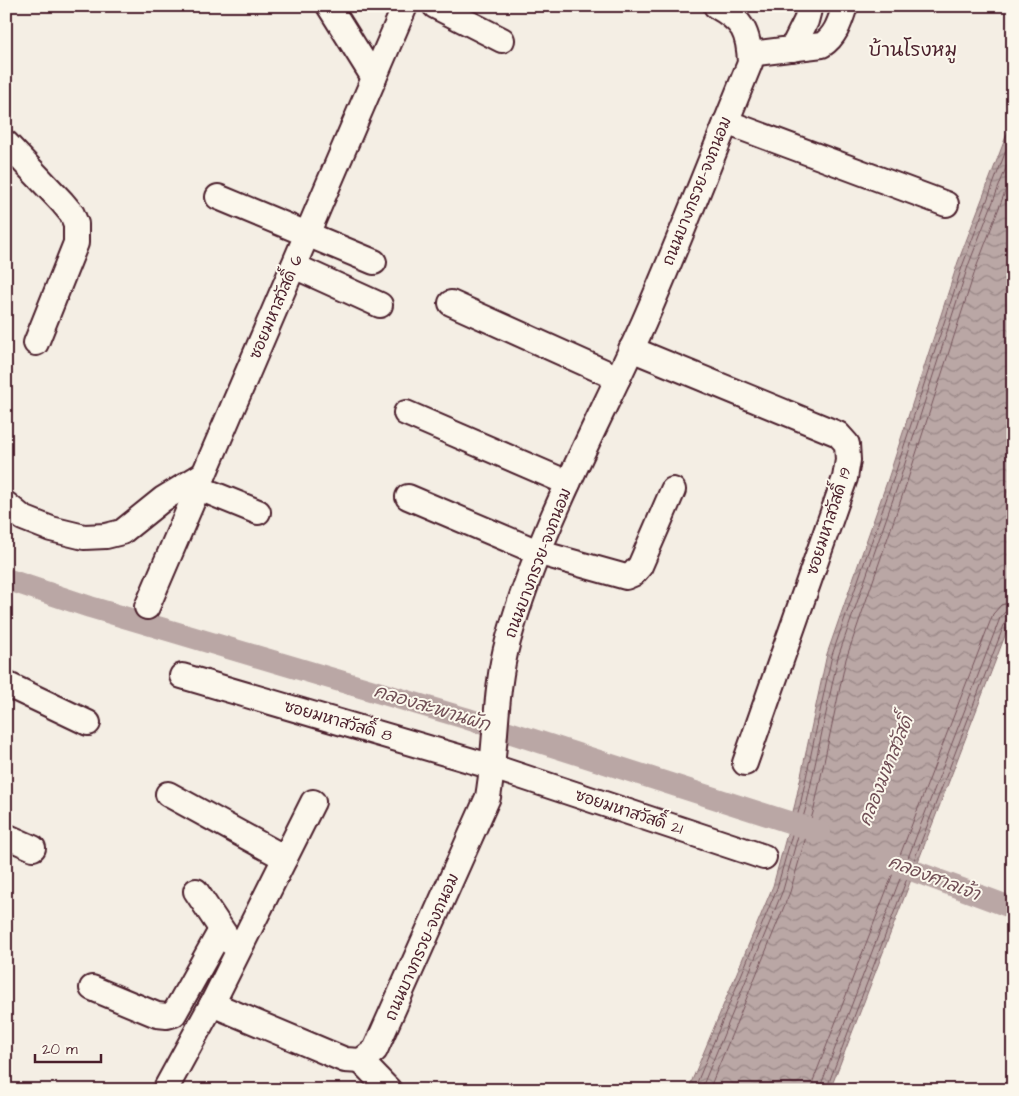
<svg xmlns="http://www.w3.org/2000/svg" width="1019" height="1096" viewBox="0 0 1019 1096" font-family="'Architects Daughter','Playpen Sans Thai',sans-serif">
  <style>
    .water { fill: url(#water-waves); stroke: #8d7174 }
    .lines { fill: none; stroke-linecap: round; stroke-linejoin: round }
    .shore { stroke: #77555c; stroke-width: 1 }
    .canal { stroke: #baa7a5; stroke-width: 22 }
    .minor-casing { stroke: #4a1f2b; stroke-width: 28 }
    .minor { stroke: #fbf7ec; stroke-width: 24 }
    .labels { text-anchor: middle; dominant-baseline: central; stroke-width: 4; stroke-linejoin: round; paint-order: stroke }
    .street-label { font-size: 16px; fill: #4a1f2b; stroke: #fbf7ec }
    .water-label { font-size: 18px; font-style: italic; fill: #714f56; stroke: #fbf7ec }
    .quarter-label { font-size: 19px; fill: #4a1f2b; stroke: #fbf7ec }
  </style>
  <defs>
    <pattern id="water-waves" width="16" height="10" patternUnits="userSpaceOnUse" patternTransform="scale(1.25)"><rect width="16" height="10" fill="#baa7a5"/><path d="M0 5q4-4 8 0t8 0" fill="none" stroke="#998787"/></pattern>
  </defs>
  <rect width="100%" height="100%" fill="#f4eee4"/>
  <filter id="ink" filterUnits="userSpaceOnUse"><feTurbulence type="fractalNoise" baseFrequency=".02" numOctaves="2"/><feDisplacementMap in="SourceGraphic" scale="10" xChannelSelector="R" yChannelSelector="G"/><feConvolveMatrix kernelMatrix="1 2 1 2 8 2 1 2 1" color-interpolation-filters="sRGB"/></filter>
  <g filter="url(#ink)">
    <!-- water -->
    <path class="water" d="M1013,118v497l-183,475h-142l85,-204 22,-82 32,-150 61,-175 70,-217z"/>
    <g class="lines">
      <!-- shore -->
      <g class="shore">
        <path d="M694,1090l83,-202 23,-82 32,-151 61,-175 70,-216 50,-132"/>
        <path d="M701,1090l82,-200 23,-83 32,-150 61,-175 69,-216 45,-116"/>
        <path d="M709,1090l81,-198 24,-83 32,-150 60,-174 70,-217 37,-97"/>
        <path d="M812,1090l1,-9 180,-467 8,-9 12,-3"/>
        <path d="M819,1090l181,-472 5,-6 8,-2"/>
        <path d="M826,1090l180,-470 7,-4"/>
      </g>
      <!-- canal -->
      <g class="canal">
        <path d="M6,579l84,28 375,111 355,114"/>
        <path d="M887,861l126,47"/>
      </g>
      <defs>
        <g id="minor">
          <path d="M329,6l45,72"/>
          <path d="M435,6l67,34"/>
          <path d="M792,49l14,-28 4,-15"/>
          <path d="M750,54l72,-9c14,-9 18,-24 23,-39"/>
          <path d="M726,122l220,82"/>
          <path d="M6,143l56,59 10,12 4,10v19l-40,100"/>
          <path d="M218,197l156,65"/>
          <path d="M294,266l86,39"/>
          <path d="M451,303l167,75"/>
          <path d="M631,349l207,85 9,10 1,16 -3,18 -100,285"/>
          <path d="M406,413l162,70"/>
          <path d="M199,488l59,24"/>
          <path d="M408,497l132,56 86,24 7,-3 7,-8 33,-76"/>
          <path d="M6,504l17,14 28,11 33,8 22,-1 16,-4 41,-33 41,-25"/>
          <path d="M147,607l258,-601"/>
          <path d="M182,676l311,91 271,90"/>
          <path d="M6,684l82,39"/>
          <path d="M168,794l117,64"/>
          <path d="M6,836l27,12"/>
          <path d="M196,891l34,51"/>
          <path d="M92,988l65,27 10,1 7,-2 47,-84"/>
          <path d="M212,1004l101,-202"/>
          <path d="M361,1061l28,29"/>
          <path d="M165,1090l47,-86 133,56 16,1 14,-11 113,-253c9,-51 6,-106 20,-156 31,-112 89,-214 136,-319 37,-85 71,-173 106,-259 -1,-31 -7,-42 -34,-57"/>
        </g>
      </defs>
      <!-- minor casing -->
      <use href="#minor" class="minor-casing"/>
      <!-- minor -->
      <use href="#minor" class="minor"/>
    </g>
  </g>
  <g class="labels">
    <!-- street labels -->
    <g class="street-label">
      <text transform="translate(697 191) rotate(-68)">ถนนบางกรวย-จงถนอม</text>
      <text transform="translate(276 307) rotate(-67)">ซอยมหาสวัสดิ์ 6</text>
      <text transform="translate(829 521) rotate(-72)">ซอยมหาสวัสดิ์ 19</text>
      <text transform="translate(538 563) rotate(-69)">ถนนบางกรวย-จงถนอม</text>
      <text transform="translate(338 721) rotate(16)">ซอยมหาสวัสดิ์ 8</text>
      <text transform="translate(629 812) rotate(18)">ซอยมหาสวัสดิ์ 21</text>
      <text transform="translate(422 947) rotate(-66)">ถนนบางกรวย-จงถนอม</text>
    </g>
    <!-- water labels -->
    <g class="water-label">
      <text transform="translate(432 708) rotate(17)">คลองสะพานผัก</text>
      <text transform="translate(886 771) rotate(-68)">คลองมหาสวัสดิ์</text>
      <text transform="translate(934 878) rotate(21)">คลองศาลเจ้า</text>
    </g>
    <!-- quarter labels -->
    <g class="quarter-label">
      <text x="913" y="50">บ้านโรงหมู</text>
    </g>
  </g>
  <!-- margin -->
  <rect width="1019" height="1096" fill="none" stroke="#fbf7ec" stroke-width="25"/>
  <rect x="12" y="12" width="994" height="1071" fill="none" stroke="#4a1f2b" stroke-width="2" filter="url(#ink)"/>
  <!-- scale -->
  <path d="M35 1054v8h66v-8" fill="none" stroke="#4a1f2b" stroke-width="2.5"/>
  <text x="42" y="1054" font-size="15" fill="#4a1f2b" stroke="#fbf7ec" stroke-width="4" paint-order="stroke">20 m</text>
</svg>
